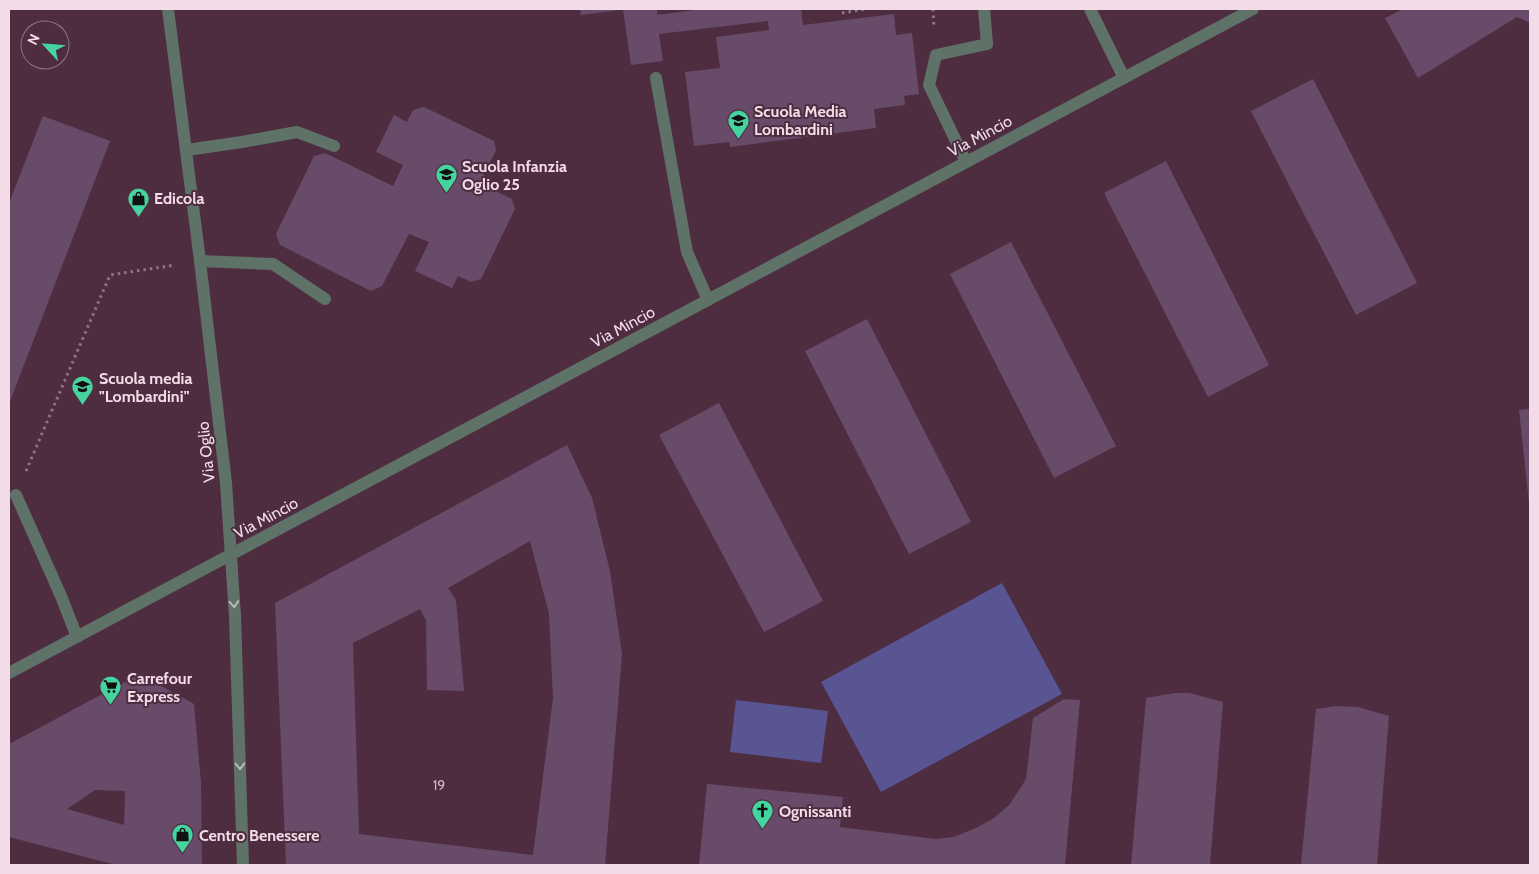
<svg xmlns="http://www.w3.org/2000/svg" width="1539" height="874" viewBox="0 0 1539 874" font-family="Cabin,sans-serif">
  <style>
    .green { fill: #585592 }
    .building { fill: #674b69; fill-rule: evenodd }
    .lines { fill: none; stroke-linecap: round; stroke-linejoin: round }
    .path { stroke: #917484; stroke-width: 3; stroke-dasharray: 2.5 4; stroke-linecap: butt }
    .minor { stroke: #5f7268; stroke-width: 12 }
    .oneway { stroke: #bfb7bb }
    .labels { text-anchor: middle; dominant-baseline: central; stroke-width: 4; stroke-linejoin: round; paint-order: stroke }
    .number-label { font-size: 14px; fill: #d0b8c8 }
    .poi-label { font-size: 16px; font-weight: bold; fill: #f3dce8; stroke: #4f2d41; text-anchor: start }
    .street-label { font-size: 16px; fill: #f3dce8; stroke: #4f2d41 }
  </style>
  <rect width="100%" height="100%" fill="#4f2d41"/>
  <!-- green -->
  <g class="green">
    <path d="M1002,583l60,111 -181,98 -60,-110z"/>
    <path d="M736,700l92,11 -7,52 -91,-11z"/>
  </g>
  <!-- building -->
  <g class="building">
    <path d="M580,9h39v1l-38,5z"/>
    <path d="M623,9h34v6l45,-6h99l2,16 91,-11 2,21 16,-2 7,61 -15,2 1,9 -31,4 2,19 -146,19 -1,-5 -35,4 -9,-74 35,-4 -4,-31 53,-7 -1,-9 -109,13 4,27 -32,4z"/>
    <path d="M1403,9h127v14l-13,-6 -99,61 -33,-60z"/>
    <path d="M1313,79l104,204 -61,32 -105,-204z"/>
    <path d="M424,107l70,34 2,9 -16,33 32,16 3,10 -34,70 -10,3 -13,-6 -6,12 -37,-17 14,-29 -20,-8 -27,52 -11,5 -91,-46 -4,-11 38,-78 11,-3 68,33 10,-21 -27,-13 18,-37 13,7 6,-12z"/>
    <path d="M43,116l67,25 -101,263v-201z"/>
    <path d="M1166,161l103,204 -61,32 -104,-204z"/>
    <path d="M1011,242l105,204 -62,32 -104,-204z"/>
    <path d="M867,319l104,203 -62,32 -104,-203z"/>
    <path d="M719,403l104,198 -59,31 -105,-197z"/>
    <path d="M1530,409v94h-1l-10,-93z"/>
    <path d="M567,445l25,53 18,73 12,83 -17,211h-319l-11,-262zM530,541l19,73 4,84 -20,157 -174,-21 -6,-191 67,-34 6,11 1,70 37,1 -8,-91 -8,-12z"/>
    <path d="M140,674l54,30 7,79 1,82h-86l-107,-28v-93zM95,790l30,1 -1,34 -57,-16z"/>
    <path d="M1175,693h14l34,9 -13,163h-79l15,-167z"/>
    <path d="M1064,699l16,1 -15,165h-366l8,-81 136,13 -3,30 95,12 19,-2 22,-9 18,-10 16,-14 16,-25 7,-61z"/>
    <path d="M1336,706l22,1 31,9 -12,149h-76l15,-156z"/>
  </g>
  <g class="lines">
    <!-- path -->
    <g class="path">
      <path d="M933,9l1,19"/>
      <path d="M842,13l24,-4"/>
      <path d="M26,471l84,-196 65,-10"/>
    </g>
    <!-- minor -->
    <g class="minor">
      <path d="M168,9l32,252 26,222 9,133 8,249"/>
      <path d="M1090,9l34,69"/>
      <path d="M656,78l31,174 21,48"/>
      <path d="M187,150l55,-8 55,-10 37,14"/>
      <path d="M966,162l-37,-77 7,-30 51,-11 -3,-35"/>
      <path d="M200,261l73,3 52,35"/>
      <path d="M16,495l45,101 16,41"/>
      <path d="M9,673l1244,-664"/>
    </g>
  </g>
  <!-- one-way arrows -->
  <defs><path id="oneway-chevron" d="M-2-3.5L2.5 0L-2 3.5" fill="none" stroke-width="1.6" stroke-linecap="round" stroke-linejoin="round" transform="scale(1.25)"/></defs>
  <g class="oneway">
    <use href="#oneway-chevron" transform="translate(234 604) rotate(85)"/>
    <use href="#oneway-chevron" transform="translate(240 766) rotate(88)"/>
  </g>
  <!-- icons -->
  <defs>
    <symbol id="school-pin" viewBox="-11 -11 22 30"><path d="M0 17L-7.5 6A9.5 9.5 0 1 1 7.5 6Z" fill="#45d49f" stroke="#4f2d41"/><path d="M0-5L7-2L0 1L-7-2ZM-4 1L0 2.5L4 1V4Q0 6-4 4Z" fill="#111"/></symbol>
    <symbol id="shop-pin" viewBox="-11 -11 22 30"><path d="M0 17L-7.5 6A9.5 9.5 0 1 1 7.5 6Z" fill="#45d49f" stroke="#4f2d41"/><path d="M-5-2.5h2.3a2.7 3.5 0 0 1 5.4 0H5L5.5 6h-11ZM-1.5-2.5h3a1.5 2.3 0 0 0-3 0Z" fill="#111"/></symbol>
    <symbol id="supermarket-pin" viewBox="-11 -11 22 30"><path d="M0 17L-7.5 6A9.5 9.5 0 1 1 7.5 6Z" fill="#45d49f" stroke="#4f2d41"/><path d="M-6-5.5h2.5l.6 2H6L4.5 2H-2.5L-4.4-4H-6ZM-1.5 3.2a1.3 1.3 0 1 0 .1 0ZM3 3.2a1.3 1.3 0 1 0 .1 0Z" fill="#111"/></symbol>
    <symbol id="church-pin" viewBox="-11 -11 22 30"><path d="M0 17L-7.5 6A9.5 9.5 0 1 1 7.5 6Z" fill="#45d49f" stroke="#4f2d41"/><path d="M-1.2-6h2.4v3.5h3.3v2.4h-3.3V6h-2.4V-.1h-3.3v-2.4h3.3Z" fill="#111"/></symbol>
  </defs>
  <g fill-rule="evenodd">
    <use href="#school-pin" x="726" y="108" width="25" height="34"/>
    <use href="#school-pin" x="434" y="162" width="25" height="34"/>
    <use href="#shop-pin" x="126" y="186" width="25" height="34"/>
    <use href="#school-pin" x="70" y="374" width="25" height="34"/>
    <use href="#supermarket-pin" x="98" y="674" width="25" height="34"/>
    <use href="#church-pin" x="750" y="798" width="25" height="34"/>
    <use href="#shop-pin" x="170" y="822" width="25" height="34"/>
  </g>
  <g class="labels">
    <!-- number labels -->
    <g class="number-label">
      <text x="439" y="785">19</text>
    </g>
    <!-- poi labels -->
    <g class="poi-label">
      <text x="754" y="111">Scuola Media<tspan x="754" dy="18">Lombardini</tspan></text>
      <text x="462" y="166">Scuola Infanzia<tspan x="462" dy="18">Oglio 25</tspan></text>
      <text x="154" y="198">Edicola</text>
      <text x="99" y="378">Scuola media<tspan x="99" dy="18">"Lombardini"</tspan></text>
      <text x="127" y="678">Carrefour<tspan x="127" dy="18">Express</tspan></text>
      <text x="779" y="811">Ognissanti</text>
      <text x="199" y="835">Centro Benessere</text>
    </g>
    <!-- street labels -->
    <g class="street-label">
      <text transform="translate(980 136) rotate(-28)">Via Mincio</text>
      <text transform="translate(623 327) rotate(-28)">Via Mincio</text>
      <text transform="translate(206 452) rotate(-96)">Via Oglio</text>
      <text transform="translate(266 518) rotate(-28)">Via Mincio</text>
    </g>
  </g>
  <!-- border -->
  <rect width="1539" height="874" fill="none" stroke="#f3dce8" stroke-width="20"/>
  <!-- north arrow -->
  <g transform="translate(45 45) rotate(296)"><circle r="24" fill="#4f2d41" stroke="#917384"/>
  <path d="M0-4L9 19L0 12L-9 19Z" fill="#45d49f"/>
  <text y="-8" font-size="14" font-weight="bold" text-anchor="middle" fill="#f3dce8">N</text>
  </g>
</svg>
